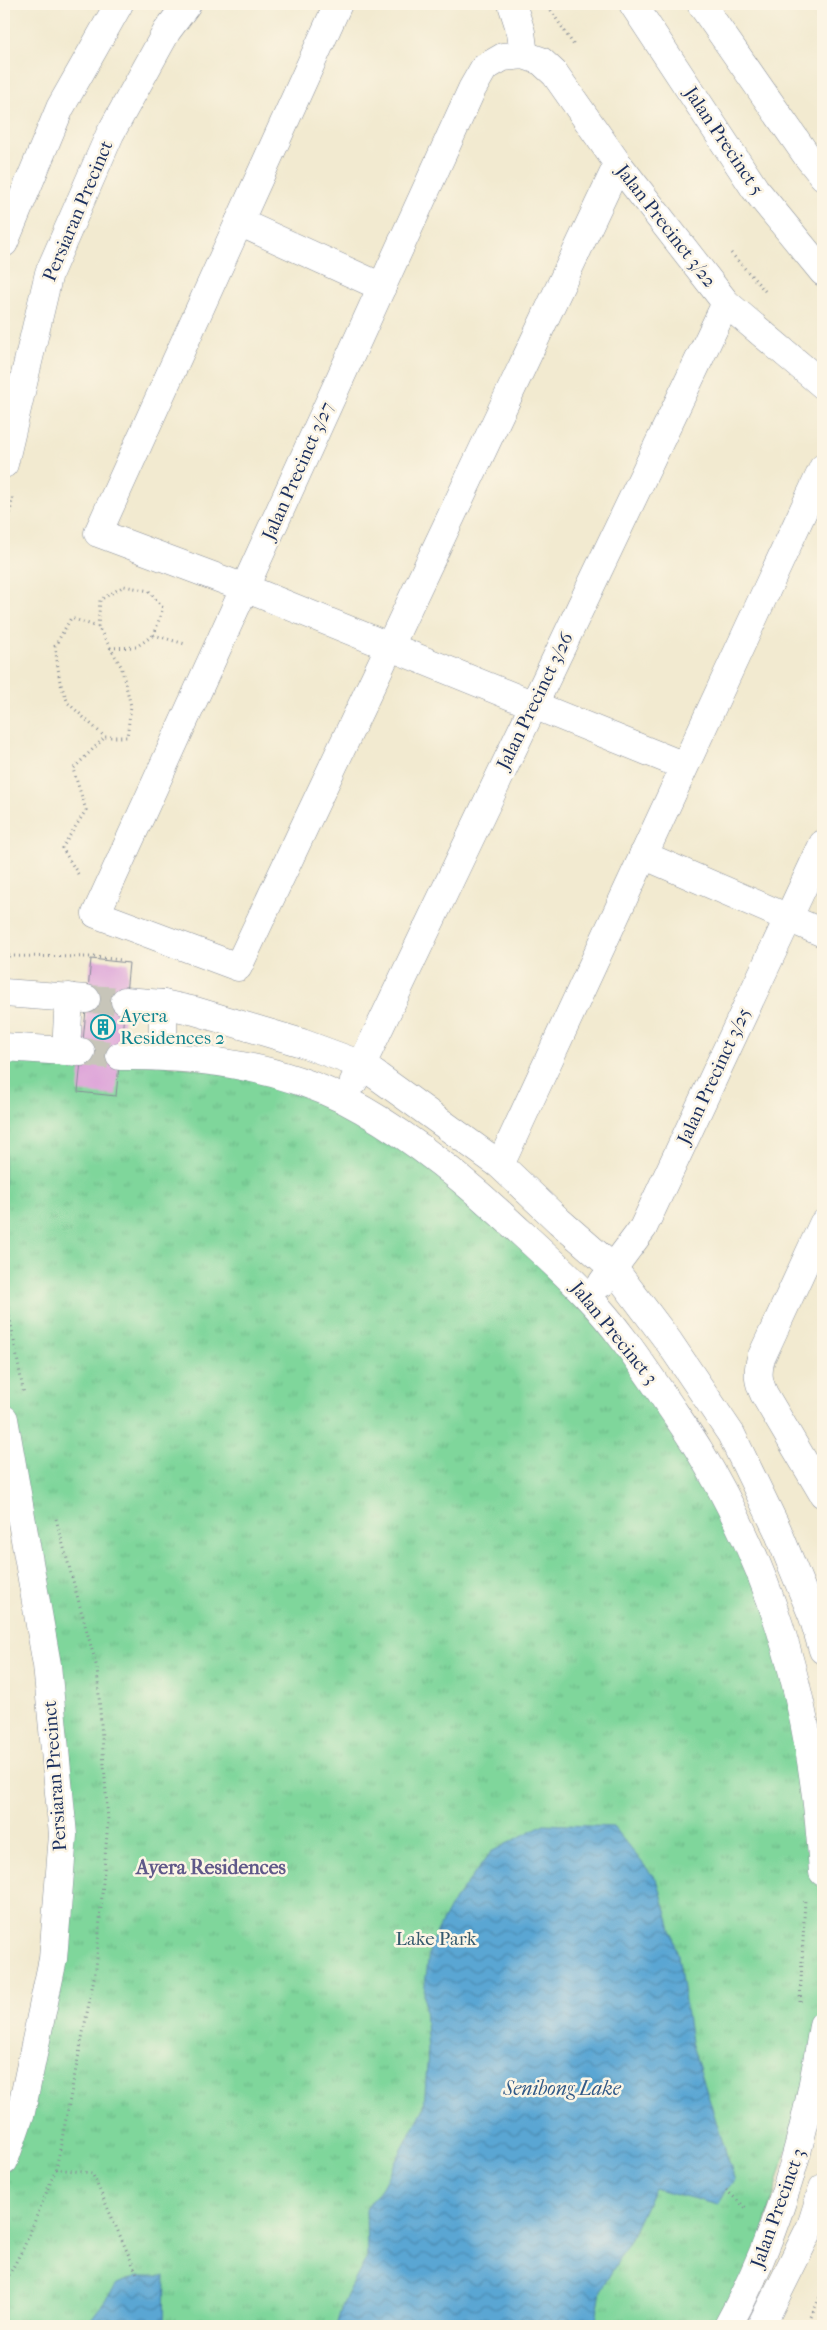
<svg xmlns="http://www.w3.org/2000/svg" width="827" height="2330" viewBox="0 0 827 2330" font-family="'IM FELL French Canon',serif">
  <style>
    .park { fill: url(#park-tufts); stroke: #4d827c }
    .water { fill: url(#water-waves); stroke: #3a6a98 }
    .building { fill: #dea6d9 }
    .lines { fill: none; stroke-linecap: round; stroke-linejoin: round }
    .minor-tunnel { stroke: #c7c5b9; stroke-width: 28; stroke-dasharray: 28 14; stroke-linecap: butt }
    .minor-casing { stroke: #868c97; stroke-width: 29 }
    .path { stroke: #868c97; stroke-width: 3; stroke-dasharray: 1 4; stroke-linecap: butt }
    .minor { stroke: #fff; stroke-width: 28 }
    .labels { text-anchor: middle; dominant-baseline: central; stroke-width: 5; stroke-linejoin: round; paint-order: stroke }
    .street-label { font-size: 19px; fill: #1b2f5e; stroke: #fcf5e5 }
    .culture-label { font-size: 19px; fill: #0d838f; stroke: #fcf5e5; text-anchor: start }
    .park-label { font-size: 19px; fill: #34596d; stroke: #fcf5e5 }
    .neighbourhood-label { font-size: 20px; font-weight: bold; fill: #5f5989; stroke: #fcf5e5 }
    .water-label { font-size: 20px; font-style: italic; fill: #315987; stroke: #fcf5e5 }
  </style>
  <defs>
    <pattern id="park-tufts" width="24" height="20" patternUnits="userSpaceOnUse" patternTransform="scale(1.25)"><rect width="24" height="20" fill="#7fd69b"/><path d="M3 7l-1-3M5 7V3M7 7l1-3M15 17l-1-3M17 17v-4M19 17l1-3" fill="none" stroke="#6db888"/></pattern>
    <pattern id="water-waves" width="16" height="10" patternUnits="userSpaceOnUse" patternTransform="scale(1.25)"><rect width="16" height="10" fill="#5aa6d3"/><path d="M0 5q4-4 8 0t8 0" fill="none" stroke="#4a88ae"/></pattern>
  </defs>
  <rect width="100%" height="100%" fill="#fcf5e5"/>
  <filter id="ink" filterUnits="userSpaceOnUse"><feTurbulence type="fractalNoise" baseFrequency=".02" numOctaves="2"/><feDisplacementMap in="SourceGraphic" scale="10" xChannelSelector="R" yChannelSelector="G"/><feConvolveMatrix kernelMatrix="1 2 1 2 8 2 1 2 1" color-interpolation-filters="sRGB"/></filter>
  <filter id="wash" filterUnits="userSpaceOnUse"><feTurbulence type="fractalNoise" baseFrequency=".0096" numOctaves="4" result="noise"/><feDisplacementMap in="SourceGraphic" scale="20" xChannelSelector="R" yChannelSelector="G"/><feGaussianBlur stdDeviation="1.12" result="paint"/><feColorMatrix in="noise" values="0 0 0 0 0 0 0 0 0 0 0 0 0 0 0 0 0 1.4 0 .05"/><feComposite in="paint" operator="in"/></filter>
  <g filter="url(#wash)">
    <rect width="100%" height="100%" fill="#f2ead0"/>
    <!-- park -->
    <path class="park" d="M4,1047l286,32 131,68 220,216 139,263 42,225 1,170 -76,270 -23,35h-720v-194l28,-73 29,-244 -57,-439z"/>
    <!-- water -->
    <g class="water">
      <path d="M544,1824l69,3 45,55 20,73 13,87 44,139 -9,9 -8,15 -64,-17 -26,56 -27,46 -6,36h-259l7,-23 24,-46 -1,-48 16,-22 42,-79 4,-57 -4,-58 6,-48 21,-40 40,-53z"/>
      <path d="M138,2276h27l-1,50h-78l31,-42z"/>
    </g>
    <g id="blocks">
      <!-- building -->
      <path class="building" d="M91,959l38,4 -13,133 -38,-4z"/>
    </g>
  </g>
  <g filter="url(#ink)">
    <use href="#blocks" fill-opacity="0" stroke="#868c97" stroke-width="1"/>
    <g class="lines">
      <!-- minor-tunnel -->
      <g class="minor-tunnel">
        <path d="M86,999l39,2"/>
        <path d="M81,1052l39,4"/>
      </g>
      <defs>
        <g id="minor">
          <path d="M338,4l-240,529 147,55 439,178"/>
          <path d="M512,4l9,28 3,23"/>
          <path d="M633,4l122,185 68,83"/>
          <path d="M701,4l106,152 16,20"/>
          <path d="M618,164l-380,803 -142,-53 376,-825 12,-21 19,-11 21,-2 17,6 14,13 63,90 108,139 97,82"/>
          <path d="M239,222l143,65"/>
          <path d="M4,243l56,-135 59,-104"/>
          <path d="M4,464l45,-191 61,-139 57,-103 20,-27"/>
          <path d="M643,855l180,78"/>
          <path d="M4,993l82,6"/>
          <path d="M125,1001l38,3 32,7 107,32 60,22 138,100 59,56 55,48 55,73 62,92 46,95 36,88 10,33"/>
          <path d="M4,1047l77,5"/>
          <path d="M66,1051l3,-54"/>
          <path d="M163,1055v-51"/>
          <path d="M120,1056c77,-1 155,9 225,44 58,30 110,72 157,115 29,27 59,53 86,82 27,28 50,62 72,94 13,20 27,39 39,59 33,55 62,117 81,178 25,79 38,161 43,244"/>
          <path d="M354,1081l372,-778"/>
          <path d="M500,1165l323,-697"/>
          <path d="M823,1224l-62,134c-4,15 -3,23 3,36l59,100"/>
          <path d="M602,1283l41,-55 180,-384"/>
          <path d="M4,1419l43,246 16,170 -10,124 -32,153 -17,49"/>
          <path d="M728,2326c52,-95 79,-194 95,-301"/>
          <path d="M761,2326l50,-100 12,-38"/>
        </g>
      </defs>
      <!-- minor casing -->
      <use href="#minor" class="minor-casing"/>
      <!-- path -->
      <g class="path">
        <path d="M548,6l27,41"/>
        <path d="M731,253l34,38"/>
        <path d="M4,553l9,-59"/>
        <path d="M98,627l-27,-9 -16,28 5,36 8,21 37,34h22l4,-31 -10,-40 -23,-39 2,-27 24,-14 25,5 14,17 -9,27 31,9"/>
        <path d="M110,648l26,-1 18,-12"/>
        <path d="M78,874l-16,-26 24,-38 -13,-41 32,-32"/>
        <path d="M4,956l90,1 28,3"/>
        <path d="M4,1287l20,108"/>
        <path d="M56,1519l41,149 11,153 -12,147 -40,201 36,4 46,103"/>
        <path d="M800,2002l5,-103"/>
        <path d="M726,2190l20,18"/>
        <path d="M4,2284l20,-37 32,-78"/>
        <path d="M807,2326l16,-36"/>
      </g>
      <!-- minor -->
      <use href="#minor" class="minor"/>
    </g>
  </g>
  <!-- icons -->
  <defs>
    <symbol id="building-ring" viewBox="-11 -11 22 22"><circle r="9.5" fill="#fcf5e5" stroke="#0f9aa8" stroke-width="1.5"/><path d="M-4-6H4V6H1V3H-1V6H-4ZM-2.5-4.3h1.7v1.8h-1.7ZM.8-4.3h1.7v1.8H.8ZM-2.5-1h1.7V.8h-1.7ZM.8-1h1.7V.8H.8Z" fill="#0f9aa8"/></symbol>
  </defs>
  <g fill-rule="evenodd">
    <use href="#building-ring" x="89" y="1013" width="28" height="28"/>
  </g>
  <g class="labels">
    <!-- street labels -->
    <g class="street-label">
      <text transform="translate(724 141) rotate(56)">Jalan Precinct 5</text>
      <text transform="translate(78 211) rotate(-67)">Persiaran Precinct</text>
      <text transform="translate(666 226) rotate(52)">Jalan Precinct 3/22</text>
      <text transform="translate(298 471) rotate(-66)">Jalan Precinct 3/27</text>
      <text transform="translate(535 701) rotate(-64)">Jalan Precinct 3/26</text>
      <text transform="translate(714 1076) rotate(-65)">Jalan Precinct 3/25</text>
      <text transform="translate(614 1333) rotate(51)">Jalan Precinct 3</text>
      <text transform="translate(55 1776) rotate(-94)">Persiaran Precinct</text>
      <text transform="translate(778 2208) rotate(-70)">Jalan Precinct 3</text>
    </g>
    <!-- culture labels -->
    <g class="culture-label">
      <text x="120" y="1016">Ayera<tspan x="120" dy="22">Residences 2</tspan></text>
    </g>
    <!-- park labels -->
    <g class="park-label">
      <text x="436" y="1939">Lake Park</text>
    </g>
    <!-- neighbourhood labels -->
    <g class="neighbourhood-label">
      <text x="211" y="1867">Ayera Residences</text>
    </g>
    <!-- water labels -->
    <g class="water-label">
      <text x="562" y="2088">Senibong Lake</text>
    </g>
  </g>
  <!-- margin -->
  <rect width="827" height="2330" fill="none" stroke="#fcf5e5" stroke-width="20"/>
</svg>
